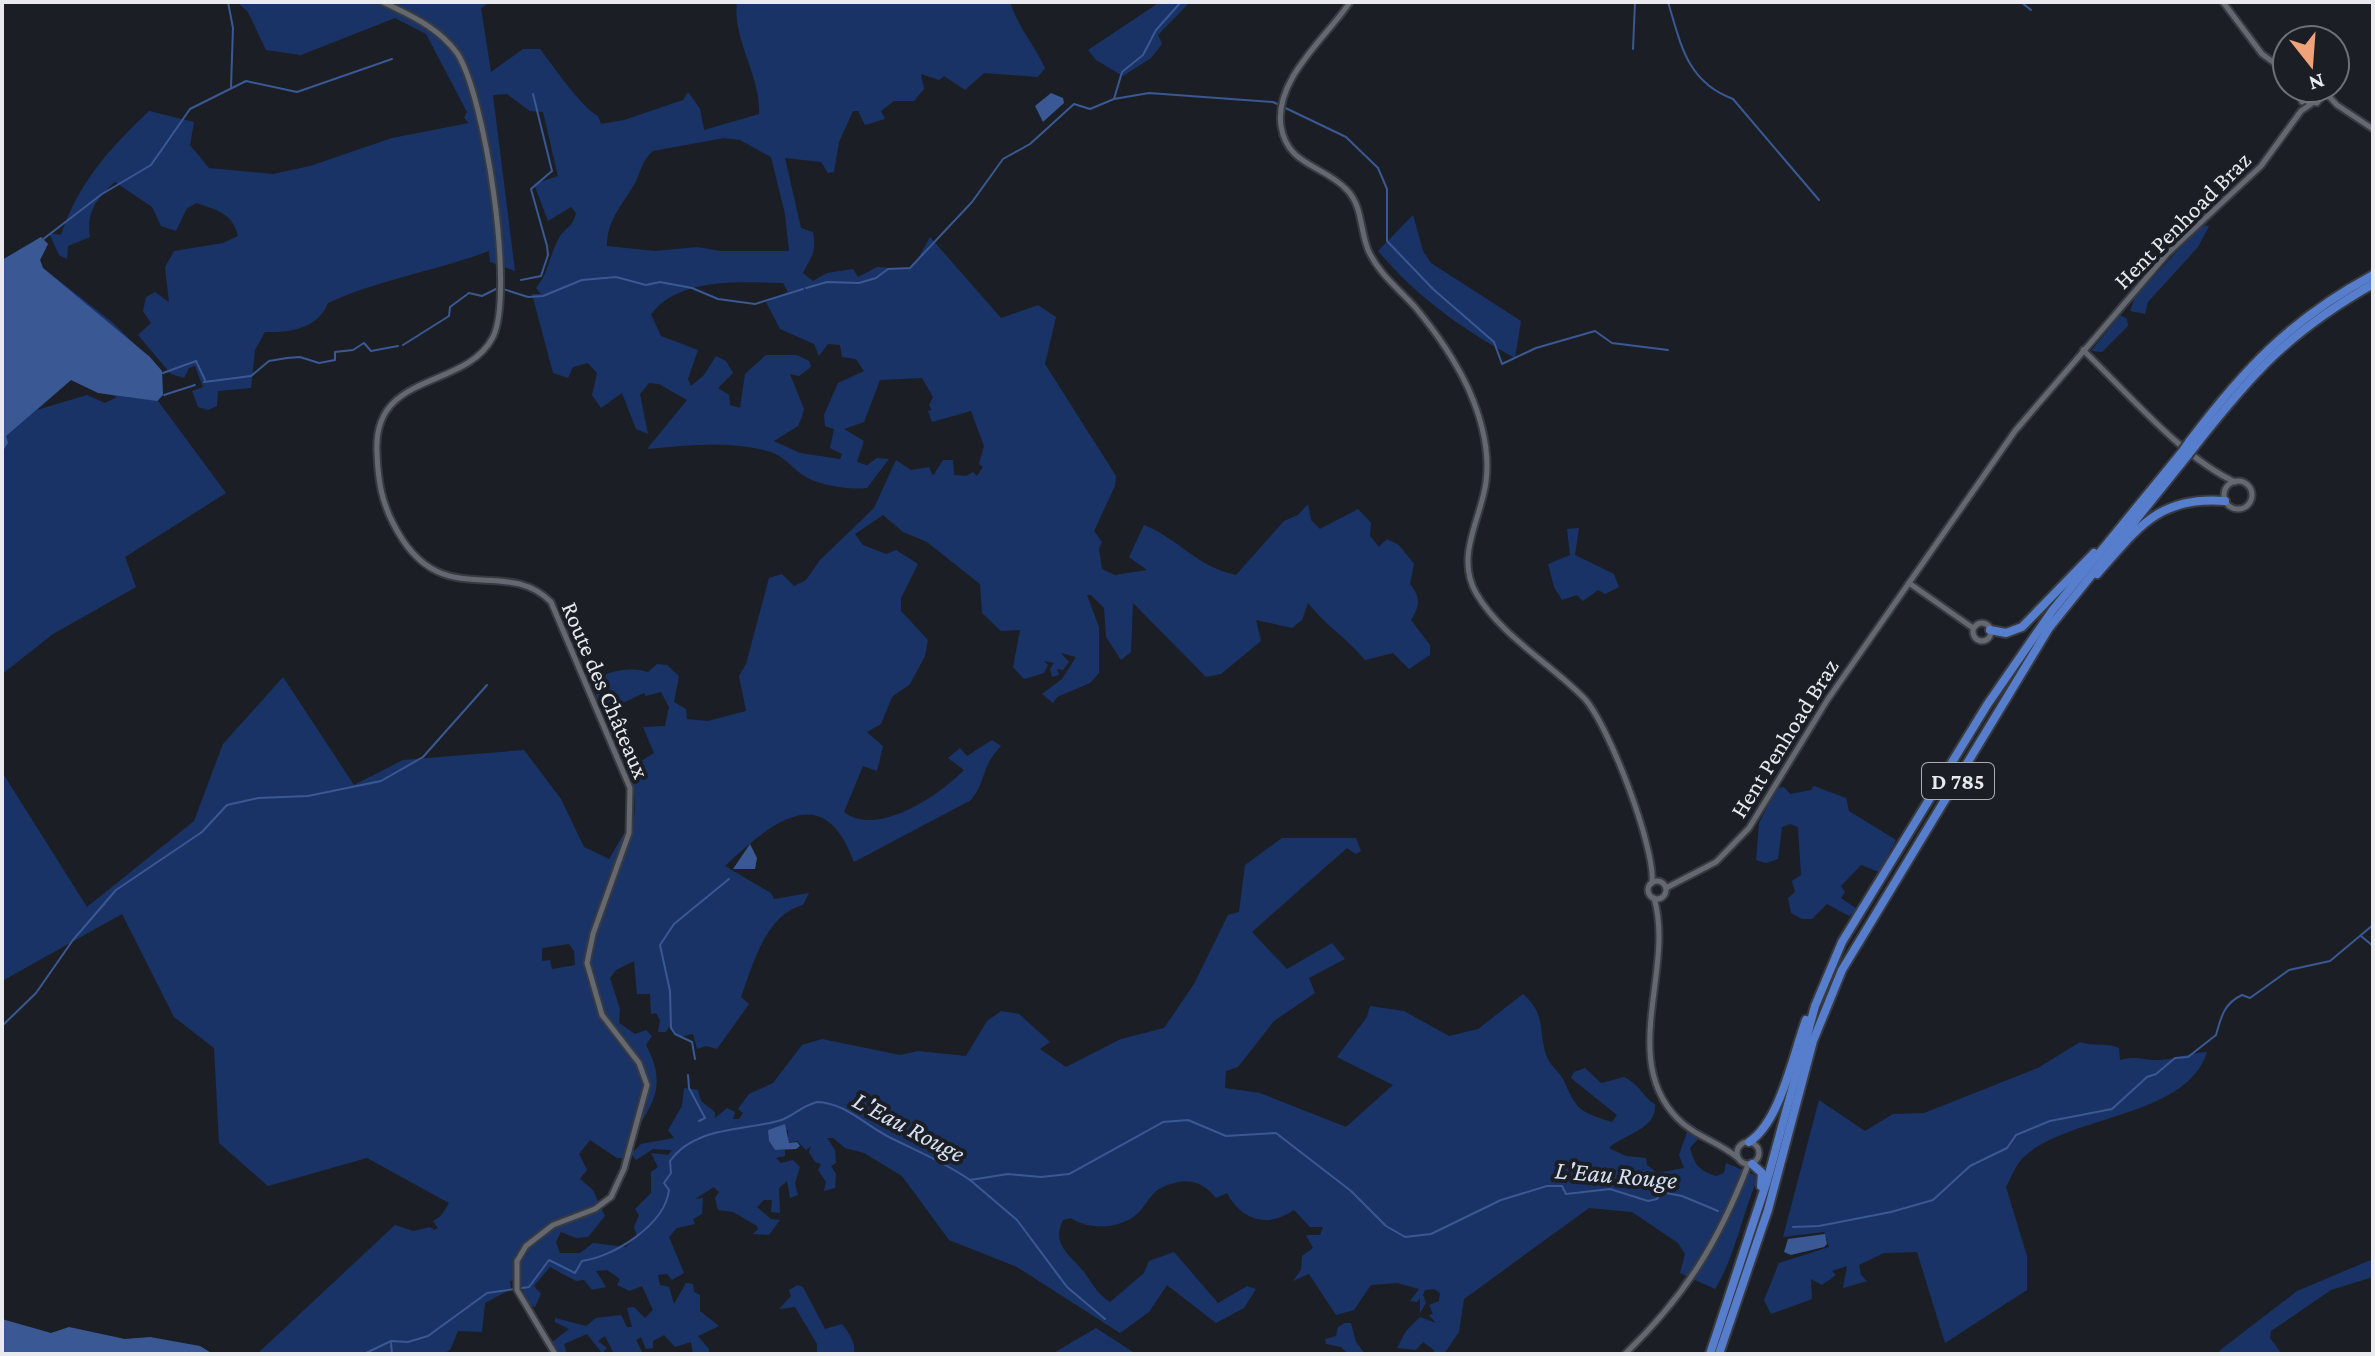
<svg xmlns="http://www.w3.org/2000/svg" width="2375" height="1356" viewBox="0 0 2375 1356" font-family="'Crimson Pro',serif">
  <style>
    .green { fill: #1a3367; fill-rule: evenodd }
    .water { fill: #3a5893 }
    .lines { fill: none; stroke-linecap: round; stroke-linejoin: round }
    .stream { stroke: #3a5893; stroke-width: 2 }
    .minor-casing { stroke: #383a3f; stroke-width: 9 }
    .highway-casing { stroke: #383a3f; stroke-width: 12 }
    .minor { stroke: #646870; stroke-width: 5 }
    .highway { stroke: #567ecd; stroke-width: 8 }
    .highway-bridge-casing { stroke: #383a3f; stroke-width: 12; stroke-linecap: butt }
    .highway-bridge { stroke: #567ecd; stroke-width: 8 }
    .labels { text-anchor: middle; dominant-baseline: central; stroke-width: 8; stroke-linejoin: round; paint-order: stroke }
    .shield { fill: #1b1f25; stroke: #aaadb2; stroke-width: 2 }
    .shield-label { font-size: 22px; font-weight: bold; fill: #e8eaee }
    .street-label { font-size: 24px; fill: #e8eaee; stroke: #1b1f25 }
    .water-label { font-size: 26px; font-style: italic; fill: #d7e0f2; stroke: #1b1f25 }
  </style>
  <rect width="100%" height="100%" fill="#1b1f25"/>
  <!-- green -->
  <g class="green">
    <path d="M237,2h253l-9,6 10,64 32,-23h17c14,18 41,58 58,67l3,8 23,-4 59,-20 5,-8 12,17 4,21 55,-16c2,-39 -27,-74 -22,-112h273c8,25 24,42 35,66l-7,9 -54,-4 -19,17 -21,-14 -5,4 -18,-6 3,15 -10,12h-20l-13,10 4,8 -20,6 -7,-14h-5l-14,31 -5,30 -6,1 -7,-11 -36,-4 16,70 12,4c4,20 -2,25 -10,41l10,8 14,-8 26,-4 5,8 19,-10 29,2 9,-5 15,-27 71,81 37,-13 18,12 -11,47 71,112 -1,10 -21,45 8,11 -3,7 3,20 13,6 32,-5 -18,-13 15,-32c37,15 51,41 92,50l48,-54 14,-6 10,-11 3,16 9,9 38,-20 13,14 -1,13 9,11 8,-8 12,6 15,19 -4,20c11,14 10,21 1,36l19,25v10l-21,14 -16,-16 -28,7c-18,-22 -40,-35 -57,-57l-6,17 -10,8 -36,-8 5,21 -40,33 -15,3 -73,-74 -2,49 -10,8 -15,-23 -2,-29 -13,-13h-4l12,32v46l-9,10 -33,14 -4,6 -11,-9 20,-15 14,-22 -15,-4 8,9 -6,8 -6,-1 2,6 -7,2 -2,-8 4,-6 -10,-2 4,4 -4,8 -20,6 -11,-12 7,-37 -19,1 -19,-18 -2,-29 -53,-42 -24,-10 -20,-17 -28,19 8,11 23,9 10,-4 22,14 -17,34v13l27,29 -3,16 -15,28 -18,13 -11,27 -14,8 16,14 -6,25 -14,-5 -19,46c33,26 96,-17 120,-42l-16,-12 12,-10 7,8 25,-16 9,6c-21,22 -14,34 -30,54l-117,62c-31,-85 -84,-38 -129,4l46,27 3,6 35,-6 -6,12c-38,10 -50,60 -62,92l8,7 -32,45 -11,-3 -9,3 -4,-15 -14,3 -10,-10 -3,5h-8l2,-12 -4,-7 -5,1 -1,-20h-13l-3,-33 -18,9 -6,8 10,31 -1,14 16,11 11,-4 6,6 -6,9c28,52 -6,66 -22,113h-7l-27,-18 -11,14 8,16 -7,9 13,11 12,26 -17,21 -12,1 -15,-6 -5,10 4,11h20l13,-10 33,4 11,-11 -3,-9 5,-12 -4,-6 16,-16v-21l7,-5 -7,-14 17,2 4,-5 -19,-1 -17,11 -5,-6 10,-10 33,-6 -6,-8 14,-24 2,-18 14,2 3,11 14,11v6l12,-10 8,4 -2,7h6l4,-6 -5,-4 11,-15 24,-11 29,-38 20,-6 78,16 18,-4 48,5 21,-35 14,-10 18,3 31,28 -10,7 26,18 55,-28 43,-11 30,-44 34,-69 11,-3 6,-47 37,-27h74l5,13 -5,3 -9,-6 -95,84 35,37 45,-26 13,16 -36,19 6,15 -41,28 -36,46 -12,4 -1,17 35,5 86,34 47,-42 -56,-28 30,-40 3,-11 34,5 45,25 29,-7 45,-35c23,20 15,34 23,61 3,10 14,17 18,26 13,30 16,31 48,41l5,-7 -46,-37 3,-6 11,-4 16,15 23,-6c17,8 20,22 31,27 2,26 -30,29 -46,44l17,8 20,2 1,7 10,8 27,-5 -5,-13 8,-23 11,7 -8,9c5,17 8,22 26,28l8,-3 2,-10 29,12 1,7c-14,34 -22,77 -41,107l-35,-16 5,-19 -7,-11 -46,-31 -43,-4 -125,91 -5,33 -15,22h-11l1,-4 -11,-8 -7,8 -19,-2 9,-17 14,-14 16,6 -7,-8 4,-1 -4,-9 10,-4 1,-8 -6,-4 -9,1 -2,5 3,8 -6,10v-15l-3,4 -7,-1 9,-12 -22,-6 -26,2 -17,25 -18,5 -27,-41 -16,7 8,-11 1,-14 11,-8 -7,-13h14l3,-8h-13l-16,-17c-26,18 -52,11 -67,-17l-11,5c-15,-19 -33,-21 -55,-10 -8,3 -15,16 -21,23 -16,18 -50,20 -69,7l-8,2c-10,20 1,31 14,44 13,13 17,28 33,38l34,-29 5,-12 25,-9 44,51 29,-17 9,3 -12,19 -28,15 -49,-38 -18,27 -29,21 -103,-66 -68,-27 -47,-64 -38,-23 -19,-5 -12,-10h-6l8,12 1,13 -5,3 5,8 -1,14 -11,3 2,-9 -8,-12 3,-6 -6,-2 -6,-10 2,-6 -5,4 -9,-9 -9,2v-14l-19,12 6,9h10v6l-9,2 5,5 12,-3 7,7 -5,16 3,12 -8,3 -3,-17 -8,7 1,25 -9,-1 1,-12h-8l-7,7 14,12 9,1 -11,15 -16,-1 5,-5 -1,-3 -24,-14 -15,-2 -3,-12 4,-6 -5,-5 -19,12 8,-1 -1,16 -9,5 2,5 -18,4 -8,9 15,36 -12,7 -5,-6 -9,1 2,10 9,2 5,17 12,-21 7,1 1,8 6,3v16l19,15 -21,10 11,13v5h-16l-2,-12 -16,5 -11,-12 -11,6v7l-7,1 -5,-12 -5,3 7,14h-29l-9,-18 -7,5 9,7 -5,5 -15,-19 -23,10 3,10h-8l-8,-11 18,-14 -14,-7v-4l31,8 10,-8 25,-3 6,12h5l-5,-19 7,-1 11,11 8,-8 -11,-24 -12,5 -13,-6 3,-6 -13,-9 -11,1 10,16 -14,3 -8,-10 -8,1 -26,-14 -16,19 7,8 -6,13 -6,-1 -10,-26 -9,1 1,8 -26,14 -3,29 -24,-1 -8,19 -8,4h-185l138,-129 18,6 17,-4 4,3 4,-2 -5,-7 8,-5 8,-13 -82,-45 -99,28 -49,-43 -5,-95 -40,-31 -52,-103 -120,67v-209l85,135 107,-86 29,-77 60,-67 71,108 49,-25 121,-10 37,49 23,48 25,12 14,-24 7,2c7,-25 7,-48 -4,-72l7,1 21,-13 -11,-26 22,-1 4,-19 -8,-15 -15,4 -2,-3 -41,19 -12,-29c15,-12 38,-17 57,-11l9,-8 10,1 12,11 -5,26 12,7 1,10 21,2 38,-10 -7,-35 7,-12 23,-86 13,-4 12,12 12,-6 14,-20 54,-52 22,-48 15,10 18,-3 4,9 10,-16h10l1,15 12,1 7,-4 4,4 6,-9 -4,-3 5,-18 -13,-35 -39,11 -4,-11 4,-1 -3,-5 4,-8 -11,-19 -42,2 -16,42 -20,7 20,12 -7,21 10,3 10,-7 12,1 -22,29c-18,2 -44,-2 -61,-11 -13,-7 -20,-20 -35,-25 -40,-12 -83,-7 -124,-3l40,-49 -28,-16 -10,-1 -9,11 8,40 -12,-5 -14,-36 -21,15 -9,-13 5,-22 -9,-10 -15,4 -5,11 -15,-5 -21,-79h9l-5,-6c13,-16 13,-31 22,-48 6,-13 14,-10 18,-27l-5,-6 -23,14 -14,-37 24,-8 -15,-64 -13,-1 -23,-17 -14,1 22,176 -25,-9 -1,-11c-53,20 -109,28 -161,52 -10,25 -37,30 -63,29l-10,18 -4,38 -33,3 -1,15 -9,4 -10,-3 -6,-16 11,-4 -8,-21 -6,2 -5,10 -13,-4 -33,-39 13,-12 -8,-12 3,-14 9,-5 14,10 -4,-35 9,-16 49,-8 15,-7c-5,-23 -22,-26 -41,-33l-10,5 -11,23 -15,-5 -9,-19 -37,-25c-18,16 -29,30 -25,55l-22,9 -1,13 -8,-4 -10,-22 12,2c17,-52 49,-87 88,-124l45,11 -4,23 19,23 64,6 37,-8 82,-28 77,-15 -5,-5 3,-6 -41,-78 -31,-16 -94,37 -35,-5 -18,-38zM724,138l16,2 31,17 14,57 4,37h-68l-24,-4 -42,4 -48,-5c0,-25 13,-38 25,-58 9,-13 8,-26 21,-37zM783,283l5,9 -22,10 14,27 34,15 5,12 9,-12 12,1 2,12 14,2 8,12 -26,12 -14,32 1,11 9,3 -4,19 12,6 -2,5 -40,-6 -26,-12 24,-15 4,-9 2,-8 -14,-35 9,2 12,-9 -2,-6 -12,-6h-31l-21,19 -5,34 -10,-3 -1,-10 -11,-7 15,-15 -7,-12 -10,-5 -12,19 -13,11 -3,-7 10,-29 -37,-14 -10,-22c28,-37 90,-32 132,-31zM569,944l5,7 1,14 -23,4 -2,-9 -8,1v-13z"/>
    <path d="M1160,2h30l-32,33 4,9 -11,14 -28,18 -27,-16 -8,-10z"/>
    <path d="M1413,215l10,36 8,12 90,58 -6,37c-54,-30 -97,-60 -137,-107z"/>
    <path d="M2201,225l8,1 -11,21 -50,55 -3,12 -15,-3 5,-14z"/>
    <path d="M41,237l7,7 -8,16 3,8 69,54 50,49 1,24 -5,6 68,92 -101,64 11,30 -83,47 -51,40v-414zM71,380l46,17 -12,6 -18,-8 -50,15z"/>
    <path d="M2120,315l7,4 1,7 -26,26 -11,-1z"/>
    <path d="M1579,528l-4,27 39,19 5,13 -14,7 -7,-4 -15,11 -6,-6 -15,5 -8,-13 -6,-23 22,-9 -3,-26z"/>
    <path d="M1814,786l32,12 3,13 47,29 -17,32 -18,-7 -20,21 4,6 -4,6 16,11 -8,7 -22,-12 -15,15h-10l-11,-6 -3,-15 7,-6 -3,-11 9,-6 -3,-48 -8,-3 -8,3 -4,32 -12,4 -10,-3 3,-37 18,-35 7,-1 6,7 21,-4z"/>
    <path d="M2080,1042c14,5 26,0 39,6l1,12c18,-5 25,1 40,0 15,-1 30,-7 47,-8 -20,65 -135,63 -181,103 -10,8 -14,21 -20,32l21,69v34l-82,53 -28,-91 -33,1 -25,12 2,10 6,6 -24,7 4,-22 -15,5 4,4 -14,10 -11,-6 1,20 -41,15 -7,-14 15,-37 50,-16 -5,-15 -41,5 36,-137 46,31 28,-17 31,-1 114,-45z"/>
    <path d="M2373,1259v18l-42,13 -60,41 -1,7 12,16h-62l-1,-3 78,-60z"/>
    <path d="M798,1285l5,2 22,42 17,-5c7,9 14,19 12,29l-37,1v-10l-22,-37 -16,2 12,-13 -2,-6z"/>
    <path d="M1345,1323h6l5,19 9,12h-17l-7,-7 -15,-3 -1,-5 11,-3 2,-9z"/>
    <path d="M1096,1328l40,26h-84z"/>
  </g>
  <!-- water -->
  <g class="water">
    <path d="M1051,93l12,5 1,5 -21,19 -8,-16z"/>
    <path d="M41,237l7,7 -8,16 3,8 107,89 12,14 1,24 -6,6 -59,-8 -27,-13 -65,56 2,7 -6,9v-192z"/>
    <path d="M750,844l7,14 -2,11h-22z"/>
    <path d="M785,1124l4,19 8,-1 3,4 -4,3 -21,1 -6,-9 -1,-11z"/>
    <path d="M1825,1234l2,10 -3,3 -33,8 -7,-3 4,-13z"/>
    <path d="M2,1319l49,14 18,-6 56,12 25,-2 50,9 13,8h-211z"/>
  </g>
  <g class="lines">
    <!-- stream -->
    <g class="stream">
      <path d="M228,2l5,26 -2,59"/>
      <path d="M1668,2c13,43 19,80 65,97l86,101"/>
      <path d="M2021,2l10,8"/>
      <path d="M1633,49l2,-47"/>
      <path d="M1114,99l35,-6 124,9 73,35 32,31 9,21v52l46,48 61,53 8,22 34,-16 59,-17 17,12 56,7"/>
      <path d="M42,240l60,-46 49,-29 39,-56 56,-28 51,11 95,-33"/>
      <path d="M521,280l20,-4 7,-21 -1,-9 -16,-57 21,-18 -19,-77"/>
      <path d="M806,288l21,-6 32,1 17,-5 12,-9 22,-1 62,-66 31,-43 27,-15 44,-40 16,5 24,-10 8,-27 21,-17 13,-25 25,-28"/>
      <path d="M503,289l25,8 15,-1 39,-16 34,-3 30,8 14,-3 32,6 26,11 37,5 48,-15"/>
      <path d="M403,345l46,-29 1,-9 19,-14 13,3 14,-7"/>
      <path d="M163,373l33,-12 9,19"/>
      <path d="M204,382l47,-6 18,-15 18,-3 13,-1 19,6 16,-3v-8l18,-2 11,-7 7,8 27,-5"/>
      <path d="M164,395l31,-10"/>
      <path d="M2361,936l12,10"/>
      <path d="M2,1026l34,-33 37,-53 43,-50 86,-58 25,-27 31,-7 50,-2 73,-15 42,-24 64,-72"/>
      <path d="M695,1059l-3,-17 -17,-8 -4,-6 -1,-37 -10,-46 14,-21 55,-45"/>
      <path d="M688,1075l1,13 16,30 -6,3"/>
      <path d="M970,1180l47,40 50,67 38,32"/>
      <path d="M1793,1227l26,-1 72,-14 42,-12 37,-34 37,-18 9,-13 34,-14 62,-12 35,-32 9,-3 19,-16 13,-1 28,-22c5,-17 7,-31 26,-40l8,3 39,-28 41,-9 43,-36"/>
      <path d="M391,1343l1,11"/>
      <path d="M364,1354l27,-13 17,1 20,-6 59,-43 42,-6 20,-27 26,13 7,-12c31,-4 83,-36 87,-71l-5,-7 7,-10 -1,-12c24,-34 71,-30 108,-40 13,-3 23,-15 39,-19 29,1 49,24 74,36 28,14 53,24 79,42l38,-6 33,3 28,-3 94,-52 25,-2 38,16 50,-3 75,58 35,35 19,11 26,-3 70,-34 46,-14h15l4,8 44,-5 38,12 9,-2 4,-7 21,4 36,15"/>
    </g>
    <defs>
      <g id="minor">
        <path d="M383,2c28,14 55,25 74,51 28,42 58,239 36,284 -28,54 -121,33 -116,116 1,26 4,47 16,70 46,93 110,31 158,79l79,186 -1,45 -36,101 -6,29 15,52 37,48 8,22 -23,84 -13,28 -16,12 -42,16 -27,21 -9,15v29l38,64"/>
        <path d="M1350,2c-23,35 -76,77 -69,124 6,40 43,39 66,64 16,16 13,43 22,62 11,23 30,37 46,55 20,24 40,53 53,81 13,29 22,63 18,94 -5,37 -31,74 -10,111 25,43 74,70 108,105 24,25 72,151 68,185"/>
        <path d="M2223,2l39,52 25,18"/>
        <path d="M2300,88l2,14"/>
        <path d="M2324,91l13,14 36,24"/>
        <path d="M2302,100l15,3 6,-8v-7"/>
        <path d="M2083,350c44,42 98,107 152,132"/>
        <circle cx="2238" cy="495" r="14"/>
        <path d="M1909,583l64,45"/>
        <circle cx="1982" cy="632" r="9"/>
        <circle cx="1657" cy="890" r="9"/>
        <path d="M1666,888l50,-26 33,-34 79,-129 187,-268 152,-177 94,-88 40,-55 10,-7"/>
        <path d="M1654,898c21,70 -35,160 23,220 17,18 42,24 61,40"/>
        <circle cx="1748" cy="1153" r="11"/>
        <path d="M1625,1354c60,-58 93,-111 123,-189"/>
      </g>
      <g id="highway">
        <path d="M2189,442c55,-73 102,-123 184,-167"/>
        <path d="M2195,446c59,-75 94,-114 178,-162"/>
        <path d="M2097,574c41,-46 61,-78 128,-73"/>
        <path d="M1990,630l16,3 16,-6 72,-74"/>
        <path d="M1749,1142c31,-20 44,-87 57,-122"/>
        <path d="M1752,1164l10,9 -1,13"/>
        <path d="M1710,1354l57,-173 48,-175 27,-64 145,-237 65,-94 130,-159"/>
        <path d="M1719,1354l49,-144 45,-169 29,-71 207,-342 139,-173"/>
      </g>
    </defs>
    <!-- minor casing -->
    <use href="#minor" class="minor-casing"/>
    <!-- highway casing -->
    <use href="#highway" class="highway-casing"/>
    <!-- minor -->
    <use href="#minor" class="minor"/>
    <!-- highway -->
    <use href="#highway" class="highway"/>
    <defs>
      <g id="highway-bridge">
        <path d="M2182,452l7,-10"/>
        <path d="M2188,455l7,-9"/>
      </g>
    </defs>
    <!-- highway-bridge casing -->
    <use href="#highway-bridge" class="highway-bridge-casing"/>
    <!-- highway-bridge -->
    <use href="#highway-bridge" class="highway-bridge"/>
  </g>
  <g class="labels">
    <!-- shield labels -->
    <rect class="shield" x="1922" y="763" width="72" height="36" rx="6"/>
    <g class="shield-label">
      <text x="1958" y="781">D 785</text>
    </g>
    <!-- street labels -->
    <g class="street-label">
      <text transform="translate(2182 220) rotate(-45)">Hent Penhoad Braz</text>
      <text transform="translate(606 690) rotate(67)">Route des Châteaux</text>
      <text transform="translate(1784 738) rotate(-58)">Hent Penhoad Braz</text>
    </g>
    <!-- water labels -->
    <g class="water-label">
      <text transform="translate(909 1127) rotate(28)">L'Eau Rouge</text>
      <text transform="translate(1616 1175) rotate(5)">L'Eau Rouge</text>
    </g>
  </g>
  <!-- border -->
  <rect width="2375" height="1356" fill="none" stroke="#e8eaee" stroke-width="8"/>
  <!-- north arrow -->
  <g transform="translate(2311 64) rotate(163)"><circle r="38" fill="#1b1f25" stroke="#6d7075" stroke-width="2"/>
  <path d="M0-6L14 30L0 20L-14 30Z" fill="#f0a278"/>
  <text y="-12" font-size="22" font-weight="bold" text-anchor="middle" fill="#e8eaee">N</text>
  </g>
</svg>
